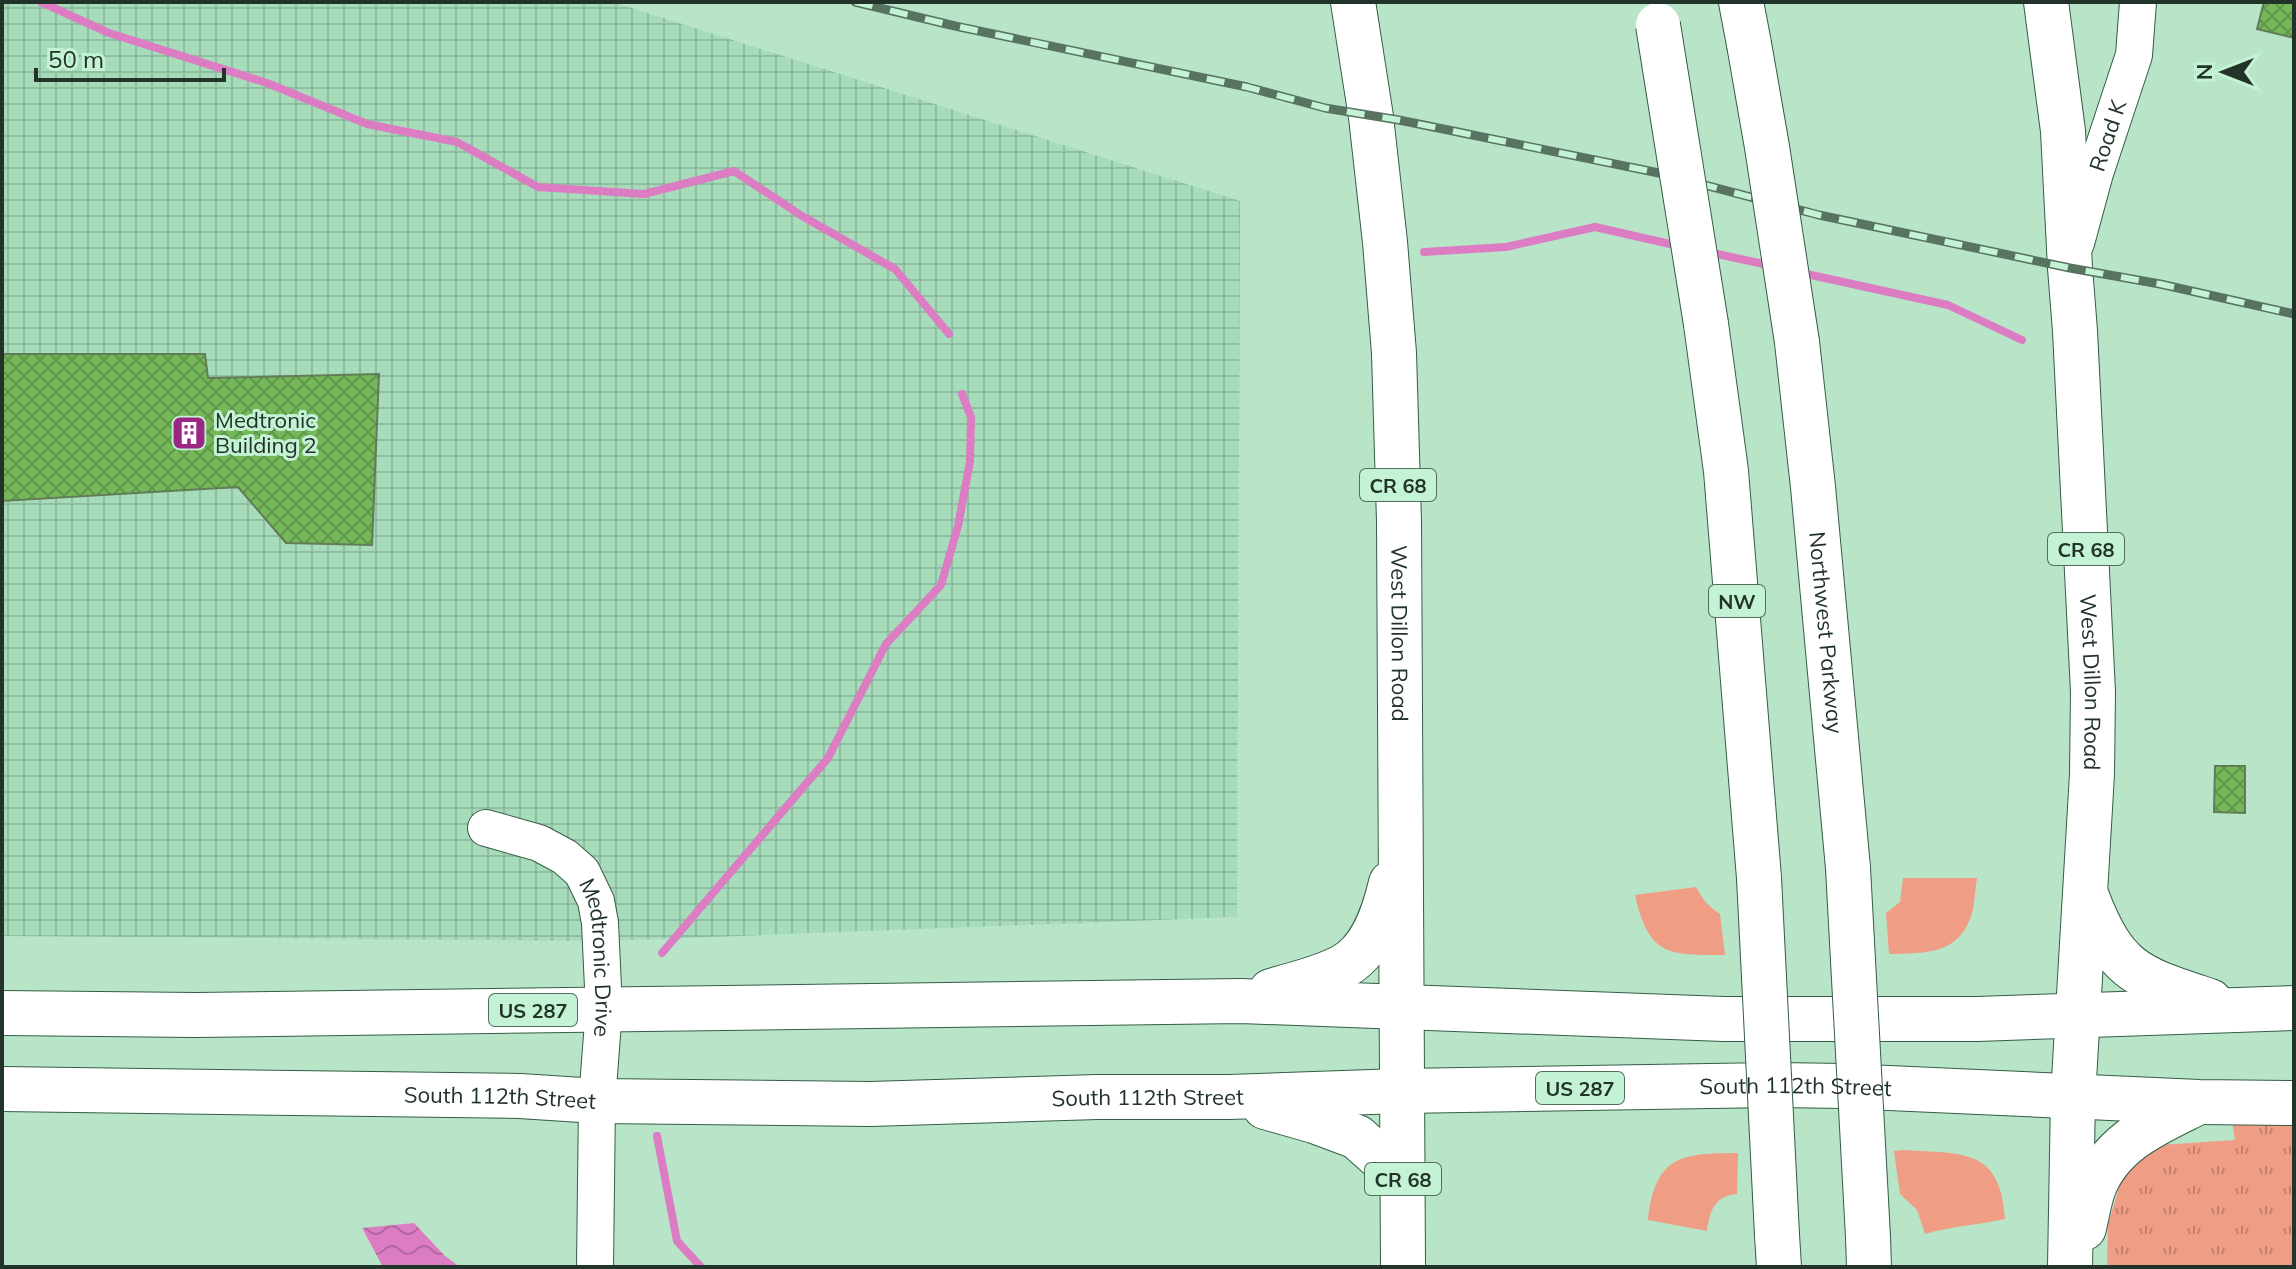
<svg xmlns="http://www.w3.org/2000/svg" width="2296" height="1269" viewBox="0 0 2296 1269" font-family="Mulish,sans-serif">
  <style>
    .industrial { fill: url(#industrial-grid) }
    .green { fill: #f09d85 }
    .park { fill: url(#park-tufts) }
    .water { fill: url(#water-waves) }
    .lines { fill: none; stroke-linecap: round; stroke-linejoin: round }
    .stream { stroke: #dc7dc4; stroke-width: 8 }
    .building { fill: url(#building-cross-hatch); stroke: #627c58; stroke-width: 2 }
    .minor-casing { stroke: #345d45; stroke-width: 38 }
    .major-casing { stroke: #345d45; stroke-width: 46 }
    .highway-casing { stroke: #345d45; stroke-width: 46 }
    .minor { stroke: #fff; stroke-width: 36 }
    .major { stroke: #fff; stroke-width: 44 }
    .highway { stroke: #fff; stroke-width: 44 }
    .rail-casing { stroke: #587362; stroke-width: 9 }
    .rail { stroke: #c4f2d5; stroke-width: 6; stroke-dasharray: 18; stroke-linecap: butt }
    .highway-bridge-casing { stroke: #345d45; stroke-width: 46; stroke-linecap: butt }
    .highway-bridge { stroke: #fff; stroke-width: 44 }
    .labels { text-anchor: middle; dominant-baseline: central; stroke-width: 6; stroke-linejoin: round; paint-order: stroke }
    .shield { fill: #c4f2d5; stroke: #536d5d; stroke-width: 2 }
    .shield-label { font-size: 20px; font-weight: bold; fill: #223429 }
    .street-label { font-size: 22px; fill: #223429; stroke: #c4f2d5 }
    .poi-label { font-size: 22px; fill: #223429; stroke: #c4f2d5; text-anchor: start }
  </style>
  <defs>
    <pattern id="industrial-grid" width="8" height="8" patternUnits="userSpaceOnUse" patternTransform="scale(2)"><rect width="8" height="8" fill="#a7dcbb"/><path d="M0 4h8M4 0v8" fill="none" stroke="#8fbda1"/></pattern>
    <pattern id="park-tufts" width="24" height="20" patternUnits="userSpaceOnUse" patternTransform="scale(2)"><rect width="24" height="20" fill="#f09d85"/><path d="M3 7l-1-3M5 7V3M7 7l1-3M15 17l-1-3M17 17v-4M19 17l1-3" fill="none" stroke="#c2816d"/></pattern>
    <pattern id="water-waves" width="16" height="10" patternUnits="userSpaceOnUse" patternTransform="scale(2)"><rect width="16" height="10" fill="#dc7dc4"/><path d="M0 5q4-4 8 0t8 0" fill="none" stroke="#b2679f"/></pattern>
    <pattern id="building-cross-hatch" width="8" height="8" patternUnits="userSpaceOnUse" patternTransform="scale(2)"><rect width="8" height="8" fill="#75b859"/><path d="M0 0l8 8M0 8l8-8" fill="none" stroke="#60964a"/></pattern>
  </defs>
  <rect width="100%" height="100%" fill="#b8e5c8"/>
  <!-- industrial -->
  <path class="industrial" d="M2,2h611l627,199 -3,716 -631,24 -604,-5z"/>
  <!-- green -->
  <g class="green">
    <path d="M1903,878h74c-2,10 -2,22 -4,32 -12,45 -46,43 -84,44l-3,-41 14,-11z"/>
    <path d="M1696,887c6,12 13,20 24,27l5,41c-56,0 -76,2 -90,-60z"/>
    <path d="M1904,1150c57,4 97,-3 101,69 -26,6 -53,7 -80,15l-8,-24 -17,-16 -6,-43z"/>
    <path d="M1738,1153l-1,41c-23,2 -27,17 -30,37l-59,-11c7,-64 33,-67 90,-67z"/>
  </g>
  <!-- park -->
  <path class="park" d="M2229,1103h65v164h-187l1,-43 15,-49 36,-30 76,-5z"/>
  <!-- water -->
  <path class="water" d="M414,1223l31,33 15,11h-77l-21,-39z"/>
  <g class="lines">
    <!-- stream -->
    <g class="stream">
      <path d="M41,2l68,31 158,50 100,41 90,18 81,45 106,7 90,-23 68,45 93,53 54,65"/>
      <path d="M1424,252l82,-5 89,-20 84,19"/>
      <path d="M1708,252l65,14"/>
      <path d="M1802,273l146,32 74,35"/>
      <path d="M662,953l166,-195 58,-114 55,-59 17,-59 12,-64 1,-45 -9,-23"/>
      <path d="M657,1136l20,105 24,26"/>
    </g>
  </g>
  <!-- building -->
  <g class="building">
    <path d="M2264,2h30v36l-37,-9z"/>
    <path d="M2,354h203l3,24 171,-4 -7,171 -86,-2 -48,-56 -236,14z"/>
    <path d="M2215,766h30v47l-31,-1z"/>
  </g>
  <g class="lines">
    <defs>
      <g id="minor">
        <path id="s1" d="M2076,243l19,-70 39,-118 4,-53"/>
        <path id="s2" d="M486,828l53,15 26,14 17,15 14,29 4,22 4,86 -7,92 -2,166"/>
      </g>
      <g id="major">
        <path id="s3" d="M1353,2l18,115 14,125 9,111 5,168 4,746"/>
        <path id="s4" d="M2046,2l17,129 7,137 5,63 18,361 -1,82 -19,323 -3,170"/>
        <path d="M2087,897c29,76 51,80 123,104"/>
        <path d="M1271,991c23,-7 50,-13 71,-24 30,-15 42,-54 49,-84"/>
        <path d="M2,1013l193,2 1046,-14 483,18h253l317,-11"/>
        <path id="s5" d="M2,1089l518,7 77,5 273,3 227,-7h132l172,-6 371,-6 72,1 355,16 95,1"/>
        <path d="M1265,1107l49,14 43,16 46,41"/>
        <path d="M2084,1228c3,-13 5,-26 9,-38 17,-48 62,-66 104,-87"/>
      </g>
      <g id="highway">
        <path d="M1741,2l8,42"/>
        <path d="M1706,324l20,147 33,407"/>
        <path id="s6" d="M1797,342l16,145 35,381"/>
        <path d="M1777,1235l2,32"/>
        <path d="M1868,1237l1,30"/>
      </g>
    </defs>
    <!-- minor casing -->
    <use href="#minor" class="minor-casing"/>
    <!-- major casing -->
    <use href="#major" class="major-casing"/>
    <!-- highway casing -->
    <use href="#highway" class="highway-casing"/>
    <!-- minor -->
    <use href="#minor" class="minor"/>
    <!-- major -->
    <use href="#major" class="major"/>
    <!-- highway -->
    <use href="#highway" class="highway"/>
    <defs>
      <path id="rail" d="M855,2l100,24 292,61 78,21 74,12 260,53 160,42 251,53 90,16 134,30"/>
    </defs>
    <!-- rail casing -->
    <use href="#rail" class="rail-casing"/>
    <!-- rail -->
    <use href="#rail" class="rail"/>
    <defs>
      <g id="highway-bridge">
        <path d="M1658,25l48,299"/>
        <path d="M1749,44l18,103 30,195"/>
        <path d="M1848,868l20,369"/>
        <path d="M1759,878l18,357"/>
      </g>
    </defs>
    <!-- highway-bridge casing -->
    <use href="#highway-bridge" class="highway-bridge-casing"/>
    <!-- highway-bridge -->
    <use href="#highway-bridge" class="highway-bridge"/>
  </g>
  <!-- icons -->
  <defs>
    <symbol id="building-square" viewBox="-11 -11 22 22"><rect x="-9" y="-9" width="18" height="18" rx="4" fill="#9a2784" stroke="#c4f2d5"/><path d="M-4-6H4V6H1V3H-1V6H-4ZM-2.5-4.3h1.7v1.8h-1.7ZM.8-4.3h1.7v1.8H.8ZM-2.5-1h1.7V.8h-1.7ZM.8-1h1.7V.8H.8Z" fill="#fff"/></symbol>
  </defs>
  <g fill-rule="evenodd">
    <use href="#building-square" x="169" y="413" width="40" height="40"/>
  </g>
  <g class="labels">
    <!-- shield labels -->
    <g class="shield">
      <rect x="1360" y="469" width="76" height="32" rx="6"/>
      <rect x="2048" y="533" width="76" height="32" rx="6"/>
      <rect x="1709" y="585" width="56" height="32" rx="6"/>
      <rect x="489" y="994" width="88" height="32" rx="6"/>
      <rect x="1536" y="1072" width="88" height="32" rx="6"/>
      <rect x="1365" y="1163" width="76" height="32" rx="6"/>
    </g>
    <g class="shield-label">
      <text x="1398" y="485">CR 68</text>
      <text x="2086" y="549">CR 68</text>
      <text x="1737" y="601">NW</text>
      <text x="533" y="1010">US 287</text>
      <text x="1580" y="1088">US 287</text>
      <text x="1403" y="1179">CR 68</text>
    </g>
    <!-- street labels -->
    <g class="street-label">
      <text stroke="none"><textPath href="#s1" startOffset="112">Road K</textPath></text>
      <text stroke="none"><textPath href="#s6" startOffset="292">Northwest Parkway</textPath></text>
      <text stroke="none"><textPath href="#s3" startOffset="634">West Dillon Road</textPath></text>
      <text stroke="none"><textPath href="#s4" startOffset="682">West Dillon Road</textPath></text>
      <text stroke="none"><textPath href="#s2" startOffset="196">Medtronic Drive</textPath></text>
      <text stroke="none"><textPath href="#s5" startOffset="1794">South 112th Street</textPath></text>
      <text stroke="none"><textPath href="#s5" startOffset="1146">South 112th Street</textPath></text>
      <text stroke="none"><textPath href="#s5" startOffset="498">South 112th Street</textPath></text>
    </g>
    <!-- poi labels -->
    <g class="poi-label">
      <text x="215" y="420">Medtronic<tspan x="215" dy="25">Building 2</tspan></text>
    </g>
  </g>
  <!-- border -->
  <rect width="2296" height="1269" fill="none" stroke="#223429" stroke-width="8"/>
  <!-- north arrow -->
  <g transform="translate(2224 72) rotate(270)" stroke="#c4f2d5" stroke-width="6" paint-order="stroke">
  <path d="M0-6L14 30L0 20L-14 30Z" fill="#223429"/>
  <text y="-12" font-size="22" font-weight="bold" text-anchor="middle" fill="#223429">N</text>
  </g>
  <!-- scale -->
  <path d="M36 68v12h188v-12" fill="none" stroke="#223429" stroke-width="4"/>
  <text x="48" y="68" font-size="24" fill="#223429" stroke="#c4f2d5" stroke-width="6" paint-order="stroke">50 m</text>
</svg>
